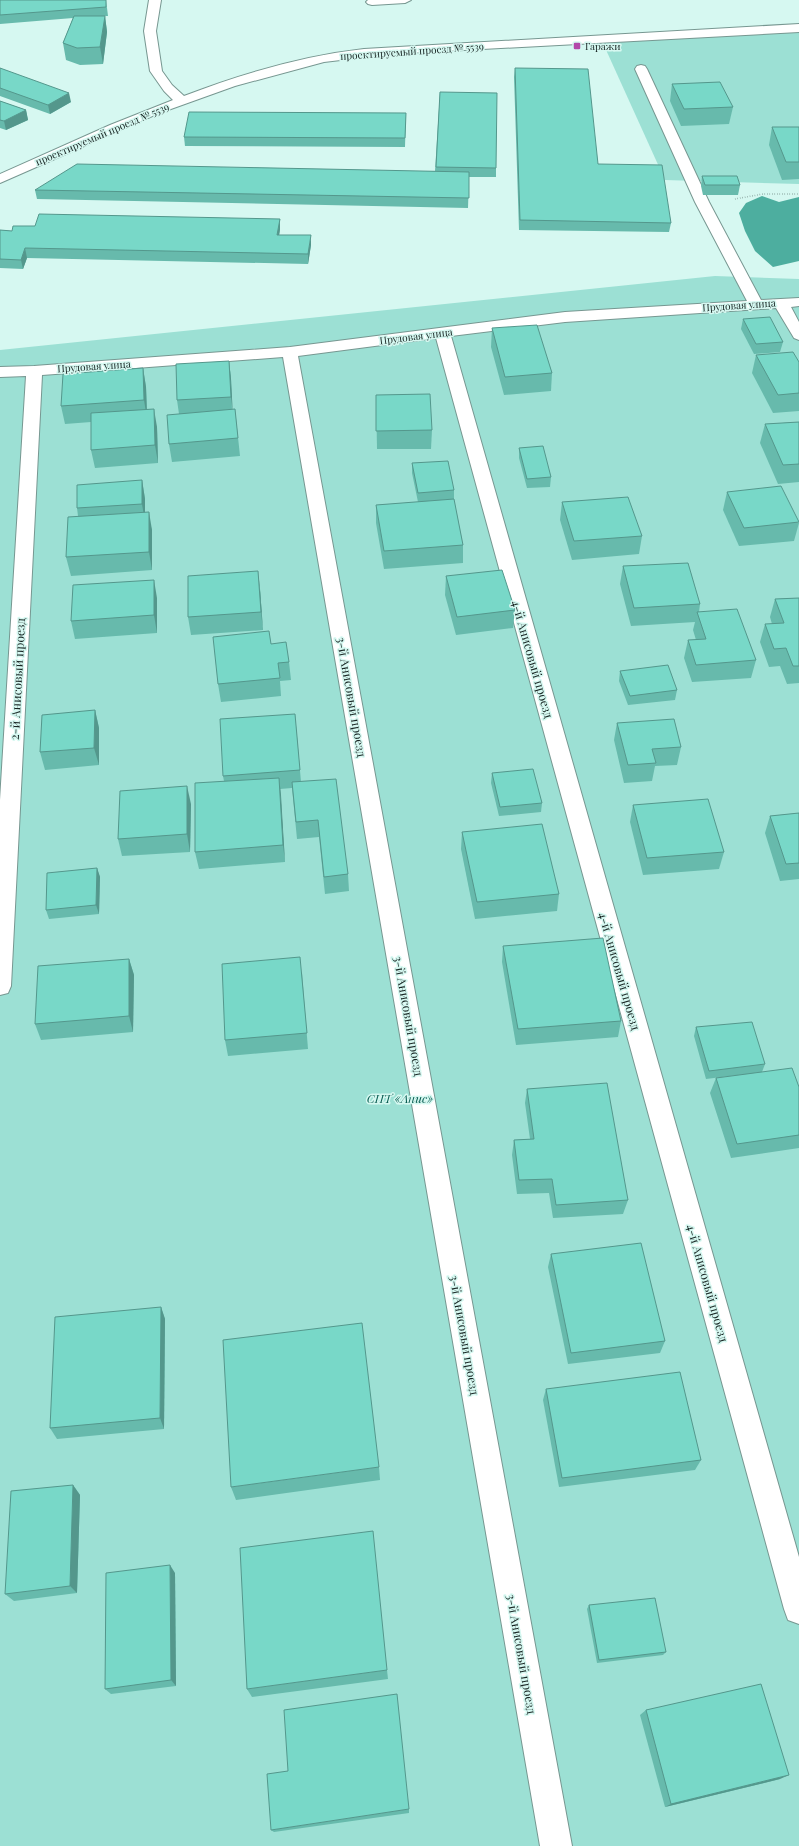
<svg xmlns="http://www.w3.org/2000/svg" width="799" height="1846" viewBox="0 0 799 1846" font-family="'Playfair Display',serif">
  <style>
    .green { fill: #9ce0d4 }
    .water { fill: #4dae9f }
    .lines { fill: none; stroke-linecap: round; stroke-linejoin: round }
    .minor-casing { stroke: #779791; stroke-width: 2 }
    .path { stroke: #6e8581; stroke-width: 1.5; stroke-dasharray: 0.5 2; stroke-linecap: butt }
    .minor { fill: #fff; fill-rule: evenodd }
    .wall { fill: #67baac }
    .shaded-wall { fill: #54978c }
    .building { fill: #78d8c8; stroke: #54978c }
    .poi-dot { fill: #b348a9; stroke: #d6f8f1; stroke-width: 1.5 }
    .labels { text-anchor: middle; dominant-baseline: central; stroke-width: 3; stroke-linejoin: round; paint-order: stroke }
    .far-poi-label { font-size: 10px; fill: #182523; stroke: #d6f8f1; text-anchor: start }
    .far-street-label { font-size: 10px; fill: #182523; stroke: #d6f8f1 }
    .street-label { font-size: 12px; fill: #182523; stroke: #d6f8f1 }
    .park-label { font-size: 12px; font-style: italic; fill: #0b5e53; stroke: #d6f8f1 }
  </style>
  <rect width="100%" height="100%" fill="#d6f8f1"/>
  <!-- green -->
  <g class="green">
    <path d="M799,31v153l-134,-4 -63,-139z"/>
    <path d="M715,276l84,3v1567h-799v-1496z"/>
  </g>
  <!-- water -->
  <path class="water" d="M762,196l17,6 20,-5v64l-26,6 -18,-16 -10,-20 -6,-18 7,-10z"/>
  <g class="lines">
    <defs>
      <g id="minor">
        <path d="M149,0h12l-5,31 6,40 10,14 12,11c57,-22 118,-40 180,-47l435,-25v8l-408,22 -67,8 -89,24 -78,28 -157,69v-9l110,-49 63,-25 -9,-9 -14,-20 -6,-40z"/>
        <path d="M368,0h43l-6,3 -33,2 -4,-1 -2,-2z"/>
        <path d="M641,65l4,1 2,3 62,133 52,98 38,-2v8l-8,1 8,15v18l-5,-2 -18,-30 -211,14 -114,14 348,1221v67l-11,-4 -4,-11 -348,-1271 -138,18 274,1490h-32l-257,-1489 -241,18 -31,611 -3,7 -8,2v-195l26,-424 -26,1v-10l34,-1 256,-19 275,-35 182,-11 -52,-99 -60,-133 2,-3z"/>
      </g>
    </defs>
    <!-- minor casing -->
    <use href="#minor" class="minor-casing"/>
    <!-- path -->
    <path class="path" d="M735,199l28,-5h36"/>
    <!-- minor -->
    <use href="#minor" class="minor"/>
  </g>
  <!-- wall -->
  <g class="wall">
    <path d="M0,0h106l2,16h-3l2,16 -4,32 -23,1 -14,-5 -3,-17 10,-25 -73,6z"/>
    <path d="M0,68l71,34 -21,12 -50,-18z"/>
    <path d="M515,68l83,96 73,59 -2,9 -150,-2 -5,-153z"/>
    <path d="M672,84l61,23 -4,17 -48,2 -11,-25z"/>
    <path d="M440,92l56,76v9h-27l-1,31 -431,-9 -2,-9 400,-19z"/>
    <path d="M0,101l26,9 2,10 -22,10 -6,-2z"/>
    <path d="M406,113l-1,34 -220,-1 -1,-9z"/>
    <path d="M772,127h27v52l-17,1 -13,-35z"/>
    <path d="M702,176l38,9 -2,10h-35l-2,-9z"/>
    <path d="M280,219v10l-1,6 32,10 -3,19 -281,-6 -4,11 -23,-1v-38l12,1 23,-5z"/>
    <path d="M743,319l40,23 -3,10 -26,2 -13,-25z"/>
    <path d="M492,328l60,45 -1,18 -47,4 -13,-48z"/>
    <path d="M756,355l43,7v49l-26,2 -21,-40z"/>
    <path d="M229,361l2,18 1,31 3,-1 5,47 -68,6 -3,-18 10,-30 -2,-14z"/>
    <path d="M143,368l3,19 1,22 10,18 1,36 -63,5 -4,-18v-28l-26,2 -4,-18z"/>
    <path d="M376,395l56,35 -1,19h-54z"/>
    <path d="M799,422v60l-21,2 -18,-41 5,-19z"/>
    <path d="M519,448l32,29 -1,10 -23,1 -8,-30z"/>
    <path d="M412,463l42,27v10l9,45v18l-79,6 -8,-46v-18l42,-3 -6,-29z"/>
    <path d="M142,480l3,19v13l7,18v40l-81,6 -5,-19 12,-41 -1,-8z"/>
    <path d="M727,492l72,31 -5,18 -55,5 -16,-36z"/>
    <path d="M562,502l80,34 -3,18 -67,6 -12,-40z"/>
    <path d="M623,566l77,38 -1,8 57,48 -5,18 -59,4 -8,-24 4,-18h8l-3,-10 2,-8 -64,4 -11,-42z"/>
    <path d="M446,576l69,34 -2,18 -57,7 -11,-40z"/>
    <path d="M260,589l3,41 -72,5 -3,-18z"/>
    <path d="M157,598v35l-82,6 -4,-18z"/>
    <path d="M799,598v85l-12,1 -7,-18 -11,1 -9,-25 5,-18h7l-2,-7 5,-18z"/>
    <path d="M271,644l18,18 2,18 -11,1 1,15 -60,6 -3,-18z"/>
    <path d="M620,671l57,19 -2,10 -47,5 -9,-24z"/>
    <path d="M95,710l4,18v37l-54,5 -5,-18z"/>
    <path d="M295,714l6,68 47,92 1,17 -24,3 -6,-57 -22,2 -5,-51 -12,1 5,73 -86,7 -4,-17 29,-71 -1,-5z"/>
    <path d="M617,723l64,24 -4,18 -22,1 -3,15 -28,2 -10,-43z"/>
    <path d="M492,773l50,30 -1,9 -42,4 -8,-33z"/>
    <path d="M191,804l-1,48 -68,4 -4,-17z"/>
    <path d="M633,805l91,47 -5,17 -76,6 -13,-53z"/>
    <path d="M799,813v66l-19,2 -15,-48 5,-17z"/>
    <path d="M462,832l97,62 -2,17 -82,8 -14,-70z"/>
    <path d="M97,868l3,9 -1,37 -50,5 -3,-9z"/>
    <path d="M503,946l118,75 -3,16 -102,8 -14,-83z"/>
    <path d="M129,959l5,16 -1,57 -92,8 -6,-16z"/>
    <path d="M302,973l6,76 -80,7 -3,-16z"/>
    <path d="M696,1027l69,37 -3,8 37,15v61l-68,10 -21,-65 6,-15 30,-4 -40,5 -12,-43z"/>
    <path d="M527,1089l101,111 -5,14 -70,4 -4,-25 -32,1 -5,-39 2,-15 16,-1 -5,-36z"/>
    <path d="M551,1254l114,87 -5,12 -92,11 -20,-97z"/>
    <path d="M161,1307l4,12 -1,110 -107,10 -7,-11z"/>
    <path d="M546,1389l155,71 -6,10 -136,17 -16,-87z"/>
    <path d="M379,1467l1,13 -144,20 -5,-13z"/>
    <path d="M73,1485l7,10 -3,98 -63,8 -9,-7z"/>
    <path d="M175,1573l1,113 -65,8 -6,-5z"/>
    <path d="M589,1605l77,47 -3,3 -66,8 -10,-54z"/>
    <path d="M387,1670l1,9 -136,18 -5,-8z"/>
    <path d="M646,1710l134,69 -115,28 -25,-92z"/>
    <path d="M409,1809v4l-135,19 -3,-2z"/>
  </g>
  <!-- shaded-wall -->
  <g class="shaded-wall">
    <path d="M105,16l2,16 -4,32 -3,-17z"/>
    <path d="M69,93l2,9 -21,12 -2,-9z"/>
    <path d="M26,110l2,10 -22,10 -2,-9z"/>
    <path d="M280,219v10l-2,15 -1,-9z"/>
    <path d="M311,235v10l-3,19v-10z"/>
    <path d="M25,248l2,10 -4,11 -2,-9z"/>
    <path d="M229,361l2,18 2,37 -2,-19z"/>
    <path d="M143,368l3,19 1,32 -3,-19z"/>
    <path d="M154,409l3,18 1,36 -3,-18z"/>
    <path d="M142,480l3,19v23l-3,-18z"/>
    <path d="M149,512l3,18v40l-3,-18z"/>
    <path d="M258,571l2,18 3,41 -2,-18z"/>
    <path d="M154,580l3,18v35l-3,-18z"/>
    <path d="M95,710l4,18v37l-5,-17z"/>
    <path d="M279,778l2,17 4,67 -2,-17z"/>
    <path d="M187,786l4,18 -1,48 -3,-18z"/>
    <path d="M97,868l3,9 -1,37 -3,-9z"/>
    <path d="M129,959l5,16 -1,57 -4,-16z"/>
    <path d="M161,1307l4,12 -1,110 -4,-11z"/>
    <path d="M73,1485l7,10 -3,98 -7,-7z"/>
    <path d="M170,1565l5,8 1,113 -5,-6z"/>
    <path d="M789,1775l-9,4 -115,28 6,-3z"/>
  </g>
  <!-- building -->
  <g class="building">
    <path d="M0,0h106v7l-106,8z"/>
    <path d="M74,16h31l-5,31 -23,1 -14,-5z"/>
    <path d="M0,68l69,25 -21,12 -48,-17z"/>
    <path d="M515,68l73,1 10,95 64,1 9,58 -151,-3z"/>
    <path d="M720,82l13,25 -49,2 -12,-25z"/>
    <path d="M440,92l57,1 -1,75 -60,-1z"/>
    <path d="M0,101l26,9 -22,11 -4,-1z"/>
    <path d="M189,112l217,1 -1,25 -221,-1z"/>
    <path d="M772,127h27v35h-13z"/>
    <path d="M77,164l392,8v26l-434,-8z"/>
    <path d="M702,176h35l3,9h-35z"/>
    <path d="M39,214l241,5 -3,16h34l-3,19 -283,-6 -4,12 -21,-1v-29l12,1 1,-5h22z"/>
    <path d="M770,317l13,25 -27,2 -13,-25z"/>
    <path d="M537,325l15,48 -47,4 -13,-49z"/>
    <path d="M793,352l6,10v31l-21,2 -22,-40z"/>
    <path d="M229,361l2,36 -54,3 -1,-36z"/>
    <path d="M143,368l1,32 -83,6 2,-32z"/>
    <path d="M430,394l2,36 -56,1v-36z"/>
    <path d="M154,409l1,36 -64,5v-37z"/>
    <path d="M235,409l3,29 -69,6 -2,-29z"/>
    <path d="M799,422v42l-16,1 -18,-41z"/>
    <path d="M543,446l8,31 -24,2 -8,-31z"/>
    <path d="M448,461l6,29 -36,3 -6,-30z"/>
    <path d="M142,480v24l-65,4v-23z"/>
    <path d="M781,486l18,36 -55,6 -17,-36z"/>
    <path d="M628,497l14,39 -68,5 -12,-39z"/>
    <path d="M454,499l9,46 -79,6 -8,-46z"/>
    <path d="M149,512v40l-83,5 2,-40z"/>
    <path d="M688,563l12,41 -66,4 -11,-42z"/>
    <path d="M502,570l13,40 -58,7 -11,-41z"/>
    <path d="M258,571l3,41 -73,5v-41z"/>
    <path d="M154,580v35l-83,6 2,-36z"/>
    <path d="M799,598v68h-6l-7,-18 -12,1 -9,-25 19,-1 -9,-24z"/>
    <path d="M737,609l19,51 -60,5 -8,-25 18,-1 -9,-27z"/>
    <path d="M269,631l2,13 15,-2 3,20 -11,1 2,15 -62,6 -5,-47z"/>
    <path d="M668,665l9,25 -47,6 -10,-25z"/>
    <path d="M95,710l-1,38 -54,4 2,-37z"/>
    <path d="M295,714l5,56 -77,6 -3,-57z"/>
    <path d="M674,719l7,28 -29,2 4,14 -28,2 -11,-42z"/>
    <path d="M533,769l9,34 -42,4 -8,-34z"/>
    <path d="M279,778l4,67 -88,7v-69z"/>
    <path d="M336,779l12,95 -24,3 -6,-57 -22,2 -4,-40z"/>
    <path d="M187,786v48l-69,5 2,-48z"/>
    <path d="M708,799l16,53 -77,6 -14,-53z"/>
    <path d="M799,813v50l-13,1 -16,-48z"/>
    <path d="M542,824l17,70 -82,8 -15,-70z"/>
    <path d="M97,868l-1,37 -50,5 1,-37z"/>
    <path d="M603,938l18,83 -103,8 -15,-83z"/>
    <path d="M300,957l7,76 -82,7 -3,-76z"/>
    <path d="M129,959v57l-94,8 3,-58z"/>
    <path d="M752,1022l13,42 -56,7 -13,-44z"/>
    <path d="M792,1068l7,19v48l-62,9 -21,-66z"/>
    <path d="M607,1083l21,117 -72,5 -4,-26 -33,1 -5,-40 20,-1 -7,-50z"/>
    <path d="M641,1243l24,98 -94,12 -20,-99z"/>
    <path d="M161,1307l-1,111 -110,10 5,-111z"/>
    <path d="M362,1323l17,144 -148,20 -8,-147z"/>
    <path d="M680,1372l21,88 -139,18 -16,-89z"/>
    <path d="M73,1485l-3,101 -65,8 6,-103z"/>
    <path d="M373,1531l14,139 -140,19 -7,-141z"/>
    <path d="M170,1565l1,115 -66,9 1,-116z"/>
    <path d="M655,1598l11,54 -67,8 -10,-55z"/>
    <path d="M761,1684l28,91 -118,29 -25,-94z"/>
    <path d="M397,1694l12,115 -138,21 -4,-56 21,-3 -4,-61z"/>
  </g>
  <!-- markers -->
  <rect class="poi-dot" x="573" y="42" width="8" height="8" rx="2"/>
  <g class="labels">
    <!-- far-poi labels -->
    <g class="far-poi-label">
      <text x="585" y="46">Гаражи</text>
    </g>
    <!-- far-street labels -->
    <g class="far-street-label">
      <text transform="translate(412 51) rotate(-4)">проектируемый проезд № 5539</text>
      <text transform="translate(102 134) rotate(-23)">проектируемый проезд № 5539</text>
      <text transform="translate(739 305) rotate(-4)">Прудовая улица</text>
      <text transform="translate(416 336) rotate(-7)">Прудовая улица</text>
      <text transform="translate(94 366) rotate(-4)">Прудовая улица</text>
    </g>
    <!-- street labels -->
    <g class="street-label">
      <text transform="translate(533 659) rotate(74)">4-й Анисовый проезд</text>
      <text transform="translate(17 679) rotate(-87)">2-й Анисовый проезд</text>
      <text transform="translate(352 697) rotate(80)">3-й Анисовый проезд</text>
      <text transform="translate(620 971) rotate(74)">4-й Анисовый проезд</text>
      <text transform="translate(409 1016) rotate(80)">3-й Анисовый проезд</text>
      <text transform="translate(708 1283) rotate(74)">4-й Анисовый проезд</text>
      <text transform="translate(465 1335) rotate(80)">3-й Анисовый проезд</text>
      <text transform="translate(522 1654) rotate(80)">3-й Анисовый проезд</text>
    </g>
    <!-- park labels -->
    <g class="park-label">
      <text x="400" y="1098">СНТ «Анис»</text>
    </g>
  </g>
</svg>
